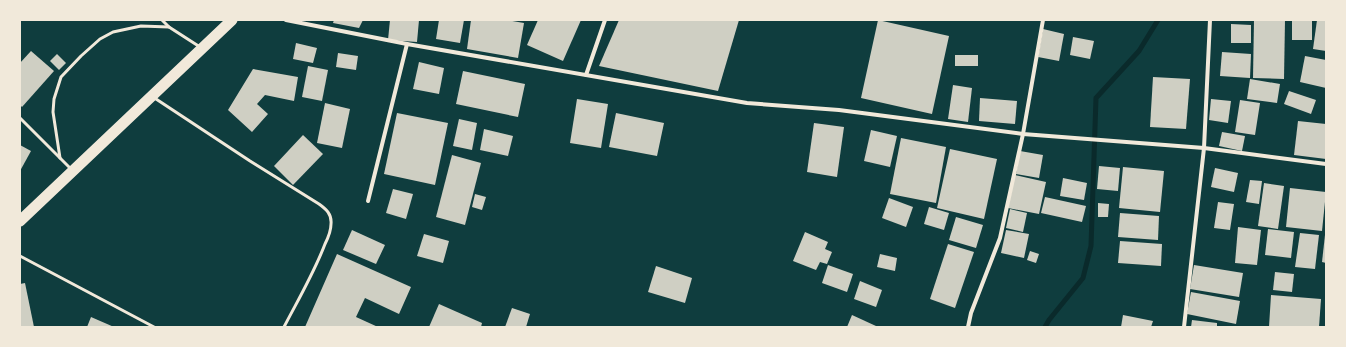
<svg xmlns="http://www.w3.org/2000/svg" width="1346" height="347" viewBox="0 0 1346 347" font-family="'Source Sans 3',sans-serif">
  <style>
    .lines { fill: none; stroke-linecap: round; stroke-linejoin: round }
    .stream { stroke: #0a2a2b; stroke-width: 5 }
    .building { fill: #cfcfc3 }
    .service { stroke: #f1e9da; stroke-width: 3 }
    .minor { stroke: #f1e9da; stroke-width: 4 }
    .trunk { stroke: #f1e9da; stroke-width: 11 }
  </style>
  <rect width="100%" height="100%" fill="#0f3d3e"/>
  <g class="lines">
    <!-- stream -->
    <path class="stream" d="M1045,327l4,-7 34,-42 8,-32 5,-148 43,-47 19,-31"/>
  </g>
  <!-- building -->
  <g class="building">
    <path d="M334,20h29l-4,8 -26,-5z"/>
    <path d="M390,20h29l-2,22 -29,-2z"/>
    <path d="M439,20h25l-4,23 -24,-4z"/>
    <path d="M471,20h36l17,3 -6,35 -51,-9z"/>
    <path d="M538,20h43l-18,41 -36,-16z"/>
    <path d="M619,20h120l-21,71 -119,-25z"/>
    <path d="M878,20l71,16 -17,78 -71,-16z"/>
    <path d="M1254,20h31l-1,59 -31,-1z"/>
    <rect x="1292" y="20" width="20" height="20"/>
    <path d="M1317,20h9v31l-13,-2z"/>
    <path d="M1231,24l20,1v18h-20z"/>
    <path d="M1043,29l21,5 -5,27 -21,-4z"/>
    <path d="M1073,37l21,4 -4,18 -20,-4z"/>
    <path d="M296,43l21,5 -4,15 -20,-4z"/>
    <path d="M31,51l23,20 -32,36 -2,-2v-42z"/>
    <path d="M1222,52l29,2 -1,24 -30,-2z"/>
    <path d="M338,53l20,3 -2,14 -20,-3z"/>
    <path d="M57,54l9,9 -7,7 -9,-9z"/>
    <rect x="955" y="55" width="23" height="11"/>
    <path d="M1305,56l21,4v28l-26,-6z"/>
    <path d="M419,62l25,6 -5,26 -26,-5z"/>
    <path d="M308,66l20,4 -6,31 -20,-4z"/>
    <path d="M253,69l45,8 -4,24 -29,-6 -8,9 11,10 -16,18 -24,-22z"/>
    <path d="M463,71l62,13 -7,33 -62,-13z"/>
    <path d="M1153,77l37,2 -4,50 -36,-2z"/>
    <path d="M1250,79l30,5 -3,19 -30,-4z"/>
    <path d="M953,85l19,3 -4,34 -20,-3z"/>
    <path d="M1289,91l27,9 -5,14 -27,-10z"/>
    <path d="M980,98l37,3 -2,23 -36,-3z"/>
    <path d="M577,99l31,5 -7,44 -31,-5z"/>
    <path d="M1211,99l20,2 -3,22 -19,-3z"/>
    <path d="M1240,100l20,3 -5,32 -20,-3z"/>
    <path d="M325,103l25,6 -8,39 -25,-5z"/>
    <path d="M397,113l51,10 -13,62 -51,-11z"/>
    <path d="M616,113l48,10 -7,33 -48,-9z"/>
    <path d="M459,119l18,4 -5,27 -19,-4z"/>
    <path d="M1298,121l28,3v35l-32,-4z"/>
    <path d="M814,123l30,4 -7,50 -30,-5z"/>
    <path d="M484,129l29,7 -5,20 -28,-6z"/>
    <path d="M871,130l26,6 -7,31 -26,-6z"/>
    <path d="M1222,132l23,4 -3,15 -23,-5z"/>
    <path d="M303,135l20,19 -30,31 -19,-19z"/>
    <path d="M901,138l45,9 -10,56 -46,-9z"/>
    <path d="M20,145l11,6 -11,20z"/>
    <path d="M950,149l47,10 -13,60 -47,-11z"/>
    <path d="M1020,151l23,4 -4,23 -23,-4z"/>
    <path d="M452,155l29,8 -16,62 -29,-8z"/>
    <path d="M1099,166l21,2 -2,23 -21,-2z"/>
    <path d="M1123,167l41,4 -4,41 -41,-4z"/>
    <path d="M1215,168l23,5 -4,19 -23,-5z"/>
    <path d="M1015,175l31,7 -7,32 -31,-6z"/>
    <path d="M1063,178l24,5 -3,17 -24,-4z"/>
    <path d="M1250,180l12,1 -3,23 -13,-2z"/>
    <path d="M1264,183l20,3 -6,43 -20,-3z"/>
    <path d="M1290,188l36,4 -4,39 -36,-4z"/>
    <path d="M393,189l20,5 -7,25 -20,-6z"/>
    <path d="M475,194l11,3 -4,13 -10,-3z"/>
    <path d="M1045,197l41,9 -4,16 -41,-9z"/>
    <path d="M889,198l24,9 -7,20 -24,-9z"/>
    <path d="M1218,202l16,2 -4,26 -16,-2z"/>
    <path d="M1098,203l11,1 -1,13h-10z"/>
    <path d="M929,207l20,6 -5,17 -20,-6z"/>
    <path d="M1010,209l17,4 -4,19 -17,-4z"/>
    <path d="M1120,213l39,3 -1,24 -40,-3z"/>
    <path d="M956,217l27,8 -7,23 -27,-8z"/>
    <path d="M1238,227l23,3 -4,35 -22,-2z"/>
    <path d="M1268,229l26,3 -3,26 -26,-3z"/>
    <path d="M352,230l33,15 -9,19 -33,-14z"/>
    <path d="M1006,230l23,4 -5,24 -23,-5z"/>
    <path d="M805,232l23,10 -3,7 7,3 -5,12 -7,-2 -4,8 -23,-9z"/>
    <path d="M1300,233l19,2 -4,34 -20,-2z"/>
    <path d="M424,234l25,7 -6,22 -26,-7z"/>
    <path d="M1325,235h1v28l-4,-1z"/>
    <path d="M1120,241l42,3 -1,22 -43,-3z"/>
    <path d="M948,244l26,8 -19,56 -25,-9z"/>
    <path d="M1030,251l9,3 -3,9 -9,-3z"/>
    <path d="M337,254l74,33 -12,27 -34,-16 -9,19 22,10h-73z"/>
    <path d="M880,254l17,4 -2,13 -18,-4z"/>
    <path d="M828,265l25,9 -6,18 -25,-9z"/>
    <path d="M1194,265l49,8 -4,24 -49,-8z"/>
    <path d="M656,266l36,12 -7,25 -37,-11z"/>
    <path d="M1275,272l19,2 -2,18 -19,-2z"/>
    <path d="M860,281l22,9 -6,17 -22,-8z"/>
    <path d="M25,283l9,44h-14v-43z"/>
    <path d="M1191,292l49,9 -4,23 -49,-10z"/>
    <path d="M1271,295l50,4 -2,28h-50z"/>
    <path d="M439,304l43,19 -1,4h-52z"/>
    <path d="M512,308l18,6 -4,13h-21z"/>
    <path d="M852,315l24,11 -1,1h-28z"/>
    <path d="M1123,315l30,6 -2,6h-30z"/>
    <path d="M91,317l23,10h-27z"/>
    <path d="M1192,320l25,3v4h-26z"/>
  </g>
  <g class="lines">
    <!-- service -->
    <g class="service">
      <path d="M162,20l7,7"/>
      <path d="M153,97l97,64 69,43c7,5 13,10 12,20 0,7 -3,14 -6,20 -11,29 -27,56 -41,83"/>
      <path d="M20,118l51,51"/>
      <path d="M60,158l-7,-46 1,-13 7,-22 20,-21 19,-17 13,-7 28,-6 28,1 31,20"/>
      <path d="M20,256l134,71"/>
    </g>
    <!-- minor -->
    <g class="minor">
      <path d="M286,20l121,24 340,59 92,7 184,24 181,14 122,16"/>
      <path d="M586,75l19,-55"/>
      <path d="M368,201l39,-157"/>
      <path d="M968,327l3,-14 29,-75 23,-104 20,-114"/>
      <path d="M1184,327l20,-179 6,-128"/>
    </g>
    <!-- trunk -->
    <path class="trunk" d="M20,221l212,-201"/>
  </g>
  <!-- border -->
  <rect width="1346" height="347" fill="none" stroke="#f1e9da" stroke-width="42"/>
</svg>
